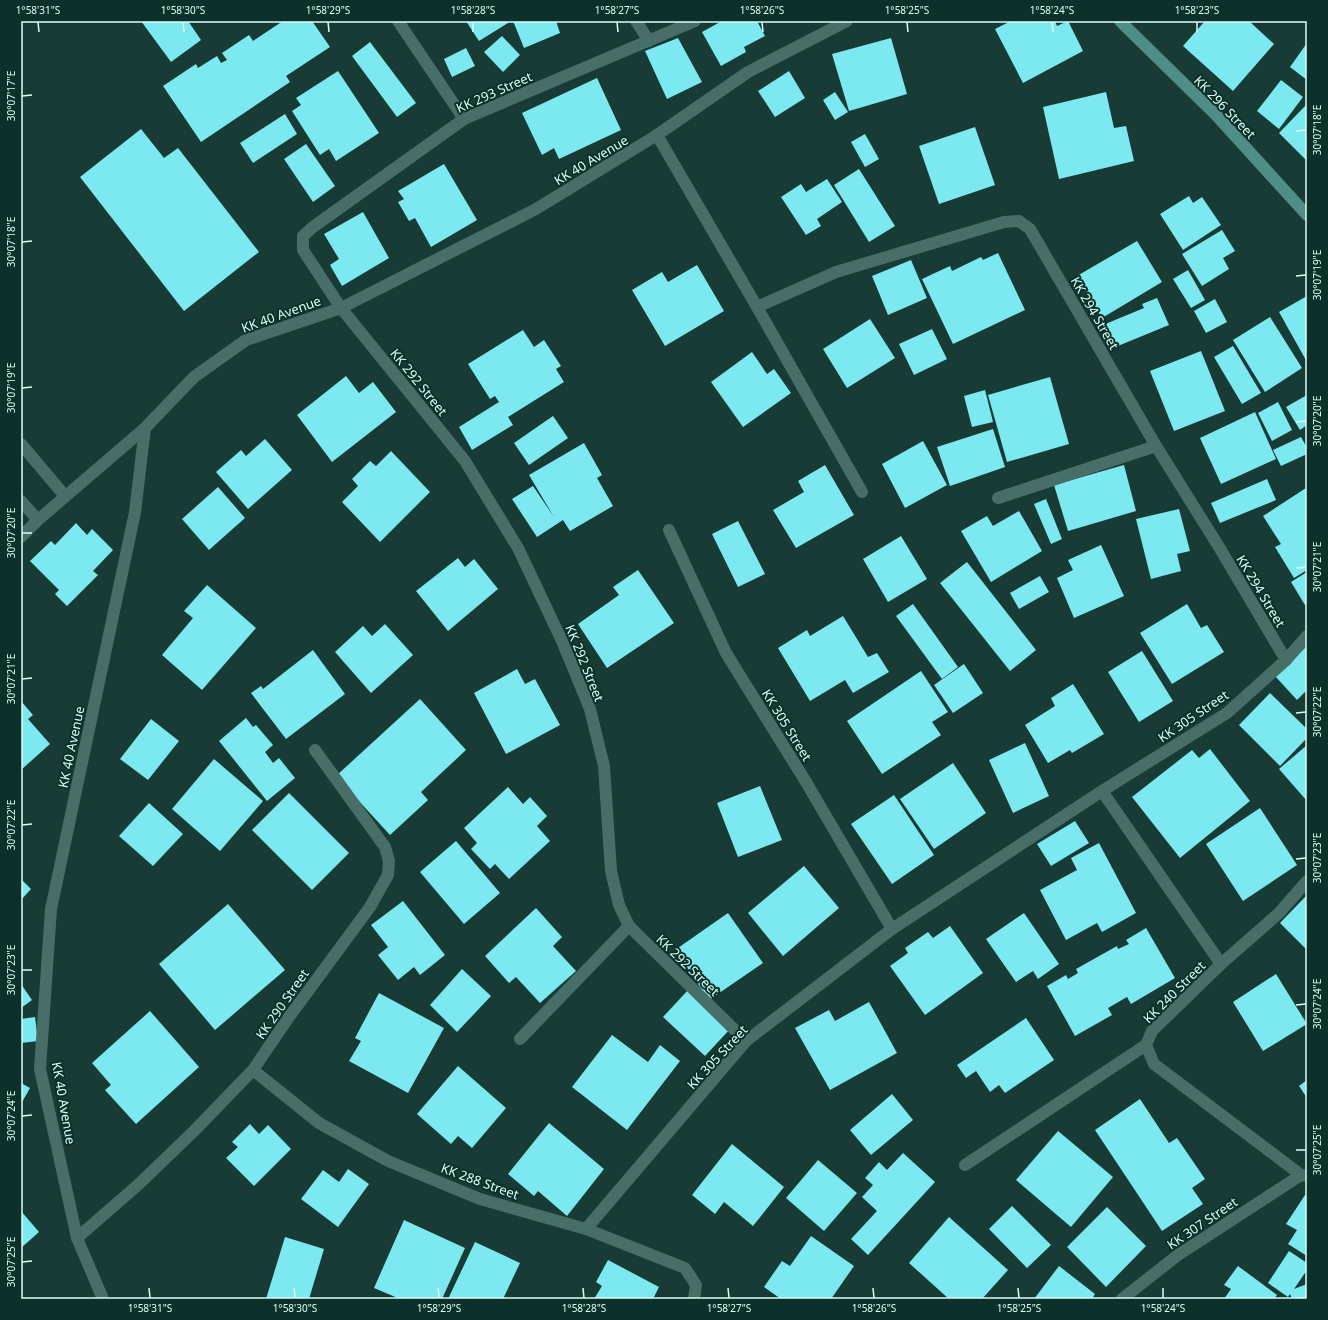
<svg xmlns="http://www.w3.org/2000/svg" width="1328" height="1320" viewBox="0 0 1328 1320" font-family="'Noto Sans',sans-serif">
  <style>
    .building { fill: #7ce9f1 }
    .lines { fill: none; stroke-linecap: round; stroke-linejoin: round }
    .lane { stroke: #476e67; stroke-width: 12 }
    .street { stroke: #476e67; stroke-width: 12 }
    .secondary { stroke: #4e8e84; stroke-width: 12 }
    .ticks { fill: none; stroke: #d8fff7; stroke-width: 1.5 }
    .labels { text-anchor: middle; dominant-baseline: central; stroke-width: 4; stroke-linejoin: round; paint-order: stroke }
    .street-label { font-size: 13px; fill: #d8fff7; stroke: #0e302b }
    .neatline { fill: none; stroke: #d8fff7; stroke-width: 1.5 }
    .ticks-label { font-size: 10px; text-anchor: middle; fill: #d8fff7 }
  </style>
  <rect width="100%" height="100%" fill="#193b35"/>
  <!-- building -->
  <g class="building">
    <path d="M141,21h47l13,19 -30,22z"/>
    <path d="M283,21h29l18,26 -44,29 4,6 -89,60 -38,-56 33,-22 2,4 19,-12 4,7 6,-3 -5,-7 27,-18 4,6z"/>
    <path d="M466,21h45l-32,20z"/>
    <path d="M513,21h43l4,12 -36,15z"/>
    <path d="M722,21h35l8,15 -21,11 2,5 -25,14 -19,-34z"/>
    <path d="M1011,21h44l2,5 11,-5 15,30 -60,32 -28,-54z"/>
    <path d="M1205,21h44l25,23 -41,47 -50,-45z"/>
    <path d="M502,36l18,19 -17,17 -19,-20z"/>
    <path d="M678,38l24,44 -35,17 -22,-48z"/>
    <path d="M891,38l16,56 -58,17 -17,-57z"/>
    <path d="M370,42l46,61 -19,14 -45,-61z"/>
    <path d="M1307,43v37l-17,-13z"/>
    <path d="M466,48l9,18 -23,11 -8,-18z"/>
    <path d="M338,71l41,62 -43,28 -7,-12 -9,6 -28,-44 9,-6 -5,-7z"/>
    <path d="M789,71l16,27 -30,19 -17,-26z"/>
    <path d="M597,78l24,52 -62,29 -5,-11 -12,7 -20,-42z"/>
    <path d="M1281,80l22,17 -24,32 -22,-18z"/>
    <path d="M835,92l13,20 -13,8 -12,-20z"/>
    <path d="M1106,92l8,36 12,-2 8,35 -75,18 -16,-72z"/>
    <path d="M1307,104v57l-28,-28z"/>
    <path d="M285,114l12,20 -44,29 -13,-20z"/>
    <path d="M975,127l20,58 -56,19 -20,-58z"/>
    <path d="M141,129l23,29 14,-10 81,104 -75,59 -104,-134z"/>
    <path d="M865,134l14,25 -14,8 -14,-25z"/>
    <path d="M306,144l29,42 -22,16 -29,-43z"/>
    <path d="M444,164l33,56 -46,27 -16,-29 -6,3 -11,-19 6,-3 -6,-8z"/>
    <path d="M859,169l36,57 -26,16 -35,-57z"/>
    <path d="M827,179l15,23 -25,17 4,7 -15,9 -25,-38 20,-13 5,8z"/>
    <path d="M1189,196l4,7 9,-6 19,28 -38,25 -23,-36z"/>
    <path d="M363,212l26,46 -47,28 -12,-21 9,-6 -15,-25z"/>
    <path d="M1222,230l13,21 -12,7 6,11 -27,17 -20,-32z"/>
    <path d="M1137,241l25,41 -60,36 -25,-42z"/>
    <path d="M998,253l27,57 -72,34 -31,-65 28,-13 2,5 29,-14 2,3z"/>
    <path d="M911,260l16,38 -39,17 -16,-39z"/>
    <path d="M697,265l27,46 -59,35 -33,-56 30,-18 6,10z"/>
    <path d="M1188,270l17,30 -14,8 -18,-29z"/>
    <path d="M1307,296v66l-28,-50z"/>
    <path d="M1157,298l12,27 -56,23 -10,-23 41,-17 -2,-4z"/>
    <path d="M1215,299l12,23 -21,11 -12,-22z"/>
    <path d="M1270,317l32,51 -37,24 -32,-52z"/>
    <path d="M870,319l25,39 -48,30 -24,-39z"/>
    <path d="M932,329l15,30 -33,16 -15,-31z"/>
    <path d="M523,330l11,17 10,-7 17,26 -5,3 8,13 -56,35 5,8 -41,25 -13,-23 40,-25 -4,-6 -5,3 -22,-35z"/>
    <path d="M1233,346l28,47 -19,11 -28,-47z"/>
    <path d="M1201,351l24,60 -51,20 -24,-60z"/>
    <path d="M752,352l15,22 7,-5 17,24 -48,34 -32,-45z"/>
    <path d="M346,376l13,17 14,-11 23,30 -64,50 -35,-47z"/>
    <path d="M1050,377l19,67 -62,18 -19,-67z"/>
    <path d="M985,390l8,32 -21,5 -8,-31z"/>
    <path d="M1307,395v30l-7,5 -14,-23z"/>
    <path d="M1278,402l14,28 -20,11 -14,-28z"/>
    <path d="M1255,412l21,47 -55,25 -21,-46z"/>
    <path d="M553,416l15,22 -39,27 -15,-22z"/>
    <path d="M993,429l12,38 -55,19 -13,-39z"/>
    <path d="M1301,437l6,11v6l-26,12 -8,-16z"/>
    <path d="M265,439l27,31 -44,39 -32,-37 25,-22 5,6z"/>
    <path d="M923,441l24,44 -42,23 -23,-44z"/>
    <path d="M584,443l18,32 -5,3 16,28 -43,25 -7,-11 -26,17 -25,-38 21,-13 21,31 -25,-42z"/>
    <path d="M391,451l39,41 -50,50 -38,-40 16,-16 -6,-7 18,-18 6,5z"/>
    <path d="M825,465l29,50 -58,33 -23,-38 31,-18 -6,-11z"/>
    <path d="M1124,465l12,46 -68,20 -14,-46z"/>
    <path d="M1267,479l9,21 -56,23 -9,-20z"/>
    <path d="M218,487l27,31 -36,32 -27,-31z"/>
    <path d="M1306,488l1,82 -13,8 -19,-31 6,-3 -18,-28z"/>
    <path d="M1046,499l16,40 -11,5 -17,-40z"/>
    <path d="M1179,509l11,42 -13,3 4,17 -30,8 -15,-60z"/>
    <path d="M1019,511l23,40 -51,31 -30,-51 26,-15 6,10z"/>
    <path d="M738,521l27,53 -27,13 -26,-53z"/>
    <path d="M76,523l11,12 5,-6 21,21 -20,21 5,4 -31,31 -12,-12 4,-4 -29,-29 21,-20 4,4z"/>
    <path d="M901,536l26,43 -39,23 -25,-43z"/>
    <path d="M1101,545l23,51 -50,22 -17,-40 16,-8 -5,-10z"/>
    <path d="M458,558l7,9 9,-8 24,30 -50,42 -32,-40z"/>
    <path d="M967,562l69,88 -26,21 -70,-88z"/>
    <path d="M638,570l36,53 -67,45 -29,-44 41,-29 -6,-8z"/>
    <path d="M1307,572v32l-2,1 -14,-23z"/>
    <path d="M1040,576l9,16 -30,17 -9,-16z"/>
    <path d="M207,585l49,43 -54,62 -40,-35 31,-37 -9,-7z"/>
    <path d="M913,604l45,63 -16,12 -46,-63z"/>
    <path d="M1187,604l14,24 6,-3 17,27 -52,32 -32,-51z"/>
    <path d="M843,616l25,41 9,-4 12,19 -36,21 -8,-13 -35,21 -32,-53 29,-18 3,6z"/>
    <path d="M385,624l28,31 -42,38 -36,-41 28,-26 9,10z"/>
    <path d="M1307,646v44l-10,10 -22,-24z"/>
    <path d="M313,650l32,44 -59,45 -35,-46 10,-7 2,3z"/>
    <path d="M1142,651l31,50 -34,21 -31,-50z"/>
    <path d="M964,664l19,29 -30,20 -19,-28z"/>
    <path d="M517,669l8,15 10,-5 25,46 -54,29 -32,-61z"/>
    <path d="M921,671l27,41 -16,10 9,13 -59,39 -35,-53z"/>
    <path d="M1073,684l31,50 -32,19 -2,-3 -22,13 -23,-38 30,-19 -4,-8z"/>
    <path d="M1270,693l37,36v9l-27,28 -41,-41z"/>
    <path d="M420,699l46,51 -45,42 7,8 -38,35 -54,-59z"/>
    <path d="M21,701l12,14 -5,4 22,25 -29,26z"/>
    <path d="M246,718l7,9 3,-2 17,20 -8,7 8,11 6,-5 16,20 -28,23 -48,-60z"/>
    <path d="M151,719l28,22 -31,39 -28,-21z"/>
    <path d="M1025,743l24,53 -36,17 -24,-53z"/>
    <path d="M1307,745v56l-28,-32z"/>
    <path d="M1210,749l40,52 -70,57 -48,-61 60,-47 7,8z"/>
    <path d="M214,759l49,42 -43,50 -48,-42z"/>
    <path d="M953,763l33,50 -52,36 -34,-50z"/>
    <path d="M760,786l22,54 -44,17 -21,-54z"/>
    <path d="M508,787l15,17 7,-7 17,19 -10,10 13,15 -41,38 -14,-15 -5,5 -19,-20 6,-6 -13,-15z"/>
    <path d="M289,793l60,60 -37,37 -60,-60z"/>
    <path d="M894,795l40,60 -42,29 -41,-60z"/>
    <path d="M149,803l34,31 -30,32 -34,-30z"/>
    <path d="M1260,808l37,57 -54,36 -37,-57z"/>
    <path d="M1075,821l14,22 -38,23 -14,-22z"/>
    <path d="M456,841l44,52 -36,31 -44,-52z"/>
    <path d="M1099,843l37,70 -34,19 -5,-9 -31,17 -26,-50 37,-20 -6,-12z"/>
    <path d="M804,866l35,42 -56,48 -35,-43z"/>
    <path d="M21,879l10,10 -10,11z"/>
    <path d="M1307,895v55l-27,-27z"/>
    <path d="M403,901l42,54 -25,20 -6,-8 -16,13 -20,-25 10,-8 -17,-22z"/>
    <path d="M228,904l57,66 -70,60 -56,-66z"/>
    <path d="M536,908l26,29 -9,9 23,25 -36,32 -24,-26 -7,6 -24,-27z"/>
    <path d="M728,913l35,50 -54,37 -34,-50z"/>
    <path d="M1024,913l35,51 -21,15 -5,-8 -17,11 -30,-43z"/>
    <path d="M950,926l33,47 -58,42 -35,-49 18,-13 -3,-5 23,-16 5,6z"/>
    <path d="M1146,928l29,50 -44,26 -4,-7 -19,11 4,7 -37,21 -28,-50 19,-11 2,4 10,-6 -2,-4 41,-23 1,3 11,-5 -3,-4z"/>
    <path d="M462,969l29,27 -34,36 -27,-27z"/>
    <path d="M1276,974l31,50 -44,27 -30,-49z"/>
    <path d="M21,984l11,16 -11,8z"/>
    <path d="M689,989l42,39 -26,28 -42,-39z"/>
    <path d="M379,993l65,35 -36,65 -59,-32 12,-20 -6,-3z"/>
    <path d="M869,1002l28,51 -67,37 -35,-62 34,-18 6,11z"/>
    <path d="M150,1011l49,56 -63,57 -31,-34 6,-5 -19,-22z"/>
    <path d="M35,1017l3,24 -17,2v-24z"/>
    <path d="M1026,1018l28,42 -49,33 -6,-8 -9,7 -14,-21 -10,7 -9,-13z"/>
    <path d="M612,1035l36,27 12,-17 20,16 -53,69 -55,-43z"/>
    <path d="M458,1066l48,42 -34,40 -14,-12 -7,8 -34,-30z"/>
    <path d="M1307,1080v18l-8,-12z"/>
    <path d="M21,1083l9,5 -9,16z"/>
    <path d="M892,1094l21,26 -42,35 -21,-25z"/>
    <path d="M1140,1099l29,44 8,-5 28,41 -13,9 11,16 -41,27 -67,-101z"/>
    <path d="M549,1123l55,46 -37,47 -29,-25 -4,5 -26,-22z"/>
    <path d="M250,1124l9,10 9,-9 23,24 -37,37 -28,-28 12,-11 -6,-5z"/>
    <path d="M1058,1131l55,46 -42,50 -55,-47z"/>
    <path d="M732,1144l52,43 -31,39 -29,-24 -9,12 -23,-19z"/>
    <path d="M903,1153l32,29 -67,73 -17,-16 26,-28 -15,-14 11,-12 -8,-7 14,-16 8,8z"/>
    <path d="M818,1160l39,33 -33,38 -38,-33z"/>
    <path d="M348,1169l21,15 -31,43 -37,-28 22,-29 16,12z"/>
    <path d="M1305,1195l2,1v60l-19,-12 9,-14 -11,-6z"/>
    <path d="M1012,1206l39,39 -24,23 -38,-39z"/>
    <path d="M1107,1207l39,39 -40,41 -39,-40z"/>
    <path d="M21,1211l18,21 -18,16z"/>
    <path d="M949,1217l59,53 -26,29h-33l-40,-36z"/>
    <path d="M404,1220l61,28 -23,51h-42l-26,-11z"/>
    <path d="M811,1236l43,30 -23,33h-50l-17,-12 18,-26 8,5z"/>
    <path d="M285,1237l39,12 -15,50h-43z"/>
    <path d="M475,1242l45,21 -17,36h-55z"/>
    <path d="M1289,1251l18,12v7l-13,19 13,-5v15h-15l-2,-5 -2,3 -20,-14z"/>
    <path d="M608,1260l51,27 -6,12h-59l8,-13 -6,-4z"/>
    <path d="M1059,1266l36,28 -3,5h-58z"/>
    <path d="M1238,1266l39,29 -3,4h-50l7,-10 -7,-4z"/>
  </g>
  <g class="lines">
    <!-- lane -->
    <g class="lane">
      <path d="M21,444l44,52"/>
      <path d="M21,501l17,19"/>
    </g>
    <!-- street -->
    <g class="street">
      <path d="M398,21l66,98"/>
      <path d="M636,21l13,20"/>
      <path d="M695,21l-231,98 -151,108 -10,9v14l38,58 124,153 53,87 44,93 28,68 14,57 7,105 8,34 10,21 117,115"/>
      <path d="M657,135l100,172 105,185"/>
      <path d="M757,307l79,-35 168,-50 15,-1 11,8 126,217 63,101 67,113"/>
      <path d="M998,498l158,-52"/>
      <path d="M669,530l57,123 80,129 86,147"/>
      <path d="M21,537l17,-17 107,-92"/>
      <path d="M1102,791l119,173"/>
      <path d="M1307,881l-28,32 -58,51 -69,67 -6,14 8,19 147,111 6,1"/>
      <path d="M520,1039l109,-113"/>
      <path d="M253,1070l66,53 69,38 92,38 106,30 99,39 11,17 -2,14"/>
      <path d="M965,1165l181,-120"/>
      <path d="M586,1229l160,-188 146,-112 210,-138 125,-78 59,-53 21,-24"/>
      <path d="M77,1238l62,-54 56,-54 58,-60 36,-53 81,-110 18,-32 1,-14 -4,-14 -70,-97"/>
      <path d="M103,1299l-26,-61 -37,-169 11,-160 84,-397 10,-84 49,-51 52,-37 95,-32 195,-99 121,-74 91,-63 99,-51"/>
      <path d="M1122,1299l56,-44 123,-80"/>
    </g>
    <!-- secondary -->
    <path class="secondary" d="M1120,21l96,94 91,100"/>
  </g>
  <!-- ticks -->
  <path class="ticks" d="M38,22l1,10M183,22l1,10M328,22l1,10M473,22v10M617,22l1,10M762,22l1,10M907,22l1,10M1052,22l1,10M1197,22v10M22,96l10,-1M1296,131l10,-1M22,242l10,-1M1296,276l10,-1M22,388l10,-1M1296,422l10,-1M22,533h10M1296,568l10,-1M22,679l10,-1M1296,713l10,-1M22,825l10,-1M1296,859l10,-1M22,970h10M1296,1005l10,-1M22,1116l10,-1M1296,1150h10M22,1262l10,-1M149,1288l1,10M294,1288l1,10M438,1288l1,10M583,1288l1,10M728,1288l1,10M873,1288l1,10M1018,1288l1,10M1163,1288v10"/>
  <g class="labels">
    <!-- street labels -->
    <g class="street-label">
      <text transform="translate(494 92) rotate(-24)">KK 293 Street</text>
      <text transform="translate(1225 107) rotate(46)">KK 296 Street</text>
      <text transform="translate(591 160) rotate(-31)">KK 40 Avenue</text>
      <text transform="translate(1095 313) rotate(60)">KK 294 Street</text>
      <text transform="translate(281 314) rotate(-20)">KK 40 Avenue</text>
      <text transform="translate(419 382) rotate(51)">KK 292 Street</text>
      <text transform="translate(1261 591) rotate(59)">KK 294 Street</text>
      <text transform="translate(585 663) rotate(68)">KK 292 Street</text>
      <text transform="translate(1193 716) rotate(-34)">KK 305 Street</text>
      <text transform="translate(787 725) rotate(58)">KK 305 Street</text>
      <text transform="translate(71 747) rotate(-78)">KK 40 Avenue</text>
      <text transform="translate(688 965) rotate(44)">KK 292 Street</text>
      <text transform="translate(1174 992) rotate(-45)">KK 240 Street</text>
      <text transform="translate(282 1004) rotate(-55)">KK 290 Street</text>
      <text transform="translate(717 1057) rotate(-47)">KK 305 Street</text>
      <text transform="translate(64 1103) rotate(80)">KK 40 Avenue</text>
      <text transform="translate(480 1181) rotate(20)">KK 288 Street</text>
      <text transform="translate(1202 1223) rotate(-34)">KK 307 Street</text>
    </g>
  </g>
  <!-- border -->
  <rect width="1328" height="1320" fill="none" stroke="#0e302b" stroke-width="44"/>
  <rect x="22" y="22" width="1284" height="1276" class="neatline"/>
  <g class="ticks-label">
    <text x="38" y="14">1°58'31"S</text>
    <text x="183" y="14">1°58'30"S</text>
    <text x="328" y="14">1°58'29"S</text>
    <text x="473" y="14">1°58'28"S</text>
    <text x="617" y="14">1°58'27"S</text>
    <text x="762" y="14">1°58'26"S</text>
    <text x="907" y="14">1°58'25"S</text>
    <text x="1052" y="14">1°58'24"S</text>
    <text x="1197" y="14">1°58'23"S</text>
    <text transform="translate(11 96) rotate(-90)" y="4">30°07'17"E</text>
    <text transform="translate(1317 130) rotate(-90)" y="4">30°07'18"E</text>
    <text transform="translate(11 242) rotate(-90)" y="4">30°07'18"E</text>
    <text transform="translate(1317 275) rotate(-90)" y="4">30°07'19"E</text>
    <text transform="translate(11 388) rotate(-90)" y="4">30°07'19"E</text>
    <text transform="translate(1317 421) rotate(-90)" y="4">30°07'20"E</text>
    <text transform="translate(11 533) rotate(-90)" y="4">30°07'20"E</text>
    <text transform="translate(1317 567) rotate(-90)" y="4">30°07'21"E</text>
    <text transform="translate(11 679) rotate(-90)" y="4">30°07'21"E</text>
    <text transform="translate(1317 712) rotate(-90)" y="4">30°07'22"E</text>
    <text transform="translate(11 825) rotate(-90)" y="4">30°07'22"E</text>
    <text transform="translate(1317 858) rotate(-90)" y="4">30°07'23"E</text>
    <text transform="translate(11 970) rotate(-90)" y="4">30°07'23"E</text>
    <text transform="translate(1317 1004) rotate(-90)" y="4">30°07'24"E</text>
    <text transform="translate(11 1116) rotate(-90)" y="4">30°07'24"E</text>
    <text transform="translate(1317 1150) rotate(-90)" y="4">30°07'25"E</text>
    <text transform="translate(11 1262) rotate(-90)" y="4">30°07'25"E</text>
    <text x="150" y="1312">1°58'31"S</text>
    <text x="295" y="1312">1°58'30"S</text>
    <text x="439" y="1312">1°58'29"S</text>
    <text x="584" y="1312">1°58'28"S</text>
    <text x="729" y="1312">1°58'27"S</text>
    <text x="874" y="1312">1°58'26"S</text>
    <text x="1019" y="1312">1°58'25"S</text>
    <text x="1163" y="1312">1°58'24"S</text>
  </g>
</svg>
